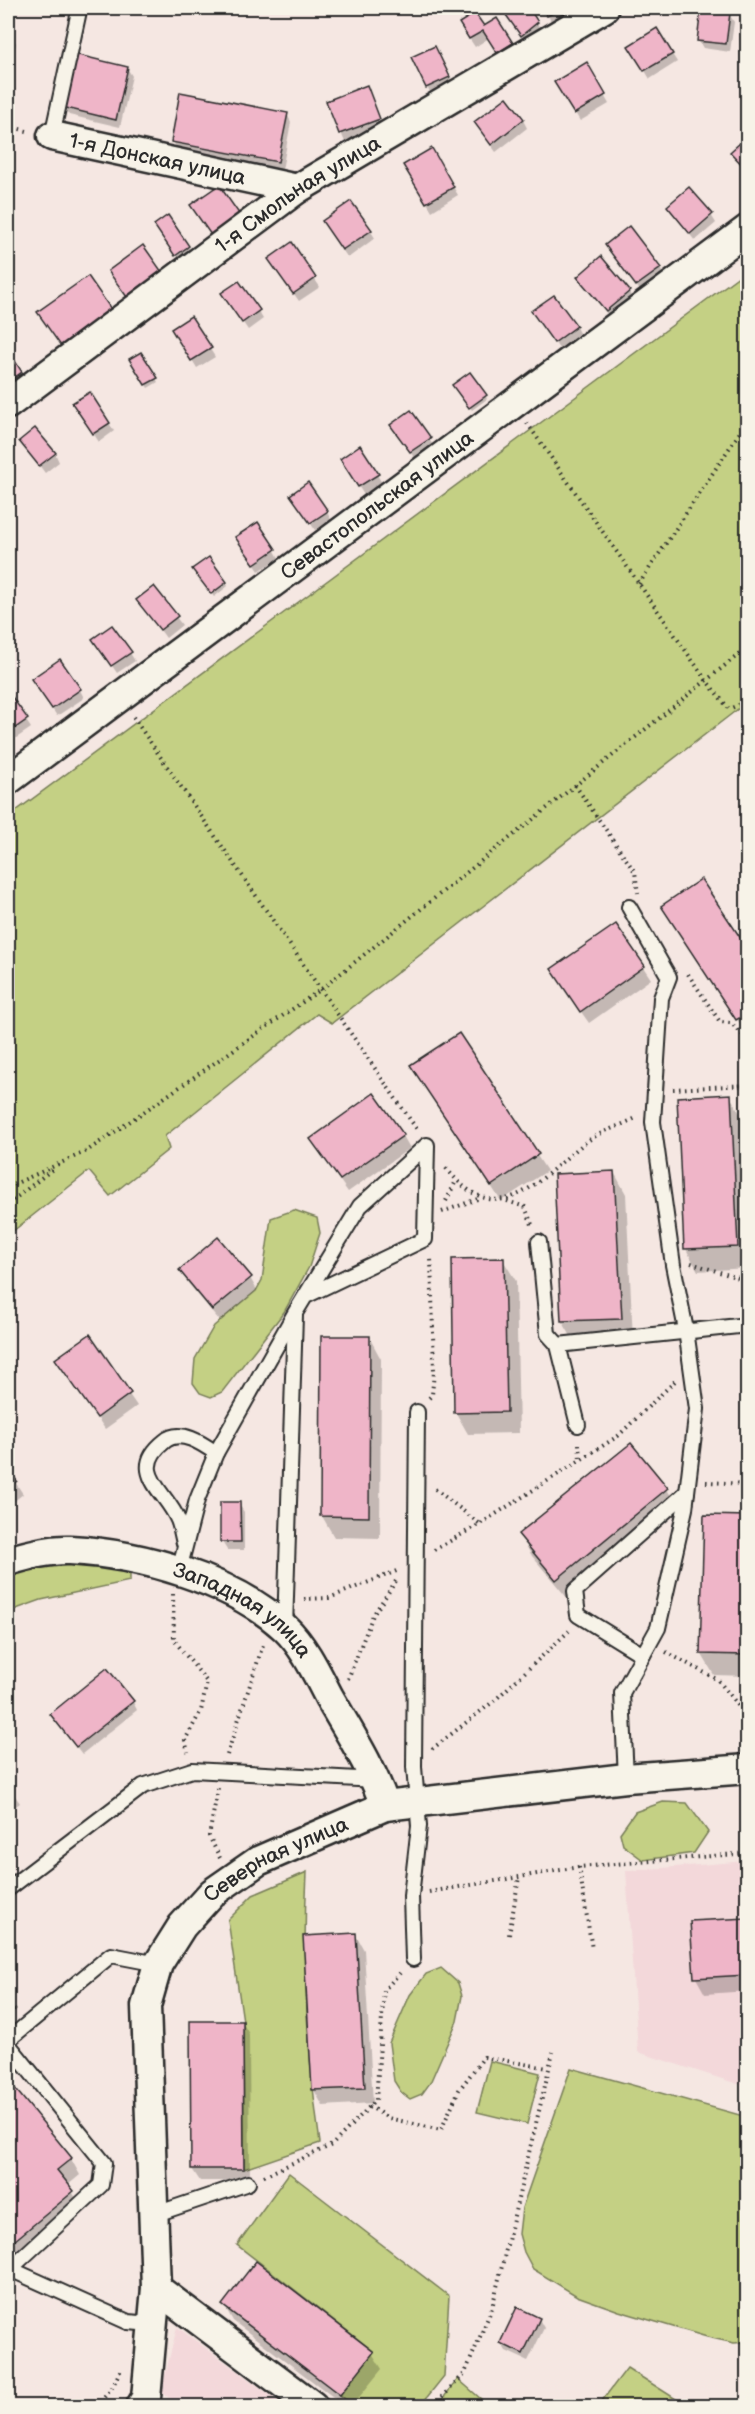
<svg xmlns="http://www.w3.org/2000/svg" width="755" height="2414" viewBox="0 0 755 2414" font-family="'Balsamiq Sans',sans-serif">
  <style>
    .built { fill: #f3d8da }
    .green { fill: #c4d084; stroke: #787e58; stroke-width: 1.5 }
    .shadow { fill: #0003 }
    .building { fill: #efb5c8; stroke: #2b2b2b; stroke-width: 1.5 }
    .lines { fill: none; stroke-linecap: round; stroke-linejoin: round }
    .service-casing { stroke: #2b2b2b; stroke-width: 18 }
    .minor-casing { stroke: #2b2b2b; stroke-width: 33 }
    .path { stroke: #2b2b2b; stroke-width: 4; stroke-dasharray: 1.5 4.5; stroke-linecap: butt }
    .service { stroke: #f7f3e8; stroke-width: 14 }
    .minor { stroke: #f7f3e8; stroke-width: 28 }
    .labels { text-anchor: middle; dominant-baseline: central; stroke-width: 4.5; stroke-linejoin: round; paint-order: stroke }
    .street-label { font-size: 21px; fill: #2b2b2b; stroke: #f7f3e8 }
  </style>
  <rect width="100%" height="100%" fill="#f5e7e2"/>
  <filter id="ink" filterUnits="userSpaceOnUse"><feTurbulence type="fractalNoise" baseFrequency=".0167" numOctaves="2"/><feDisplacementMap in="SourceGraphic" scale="12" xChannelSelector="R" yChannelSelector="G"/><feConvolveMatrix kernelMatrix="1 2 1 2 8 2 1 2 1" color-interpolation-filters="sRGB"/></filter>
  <g filter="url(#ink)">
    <!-- built -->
    <g class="built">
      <path d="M747,1861v226l-109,-35 -12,-181z"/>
      <path d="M177,2327l108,79h-105l-19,-14z"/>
    </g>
    <!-- green -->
    <g class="green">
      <path d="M747,270v432l-415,321 -15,-9 -152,122 4,13 -59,47 -21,-25 -81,64v-418z"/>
      <path d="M294,1210l23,8 3,15 -11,34 -25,45 -62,80 -11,5 -11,-4 -7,-10 2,-24 19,-33 42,-35 6,-11 9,-62z"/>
      <path d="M96,1557l34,12v12l-89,19 -33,12v-35l11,-5z"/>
      <path d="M663,1802l24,1 21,29 -14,21 -51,7 -20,-15 -3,-12 15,-21z"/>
      <path d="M307,1872c-5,91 0,182 13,271l-76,26 -1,-148 -15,-101 25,-25z"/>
      <path d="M441,1968l17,15 4,13 -5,25 -27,62 -8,11 -12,5 -9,-7 -7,-11 -5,-38 21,-48 16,-21z"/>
      <path d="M490,2061l50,12 -13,51 -50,-12z"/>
      <path d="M571,2068l176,49v225l-13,1 -27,-6 -88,-26 -42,-15 -44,-27 -9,-17 -5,-18 3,-26z"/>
      <path d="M289,2173l160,123 -5,80 -24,30h-66l-14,-11 33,-44 -136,-106z"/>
      <path d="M627,2368l60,38h-89z"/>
      <path d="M458,2379l31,27h-52z"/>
    </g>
    <!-- shadow -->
    <g class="shadow">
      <path d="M503,8h24l15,23 -15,12z"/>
      <path d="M544,8h39l-31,15z"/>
      <path d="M729,14l5,8 -4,30 -27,-4 -5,-8z"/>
      <path d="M497,20l20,32 -14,8 -14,-22 -14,9 -10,-15 18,-4z"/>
      <path d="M657,30l20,32 -27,17 -20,-33z"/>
      <path d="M8,34l3,1 5,8 -8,39z"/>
      <path d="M439,55l15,31 -22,10 -19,-38z"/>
      <path d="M586,64l23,40 -29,17 -24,-39z"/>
      <path d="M127,68l5,8 -12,51 -51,-12 -5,-8z"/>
      <path d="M371,95l12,32 -38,15 -17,-40z"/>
      <path d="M287,114l4,8 -9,48 -105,-21 -4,-8z"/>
      <path d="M523,120l4,8 -31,24 -21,-29z"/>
      <path d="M748,138v35l-16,-20z"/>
      <path d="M431,150l27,45 -26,16 -27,-46z"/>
      <path d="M668,206l43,9 5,8 -21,18z"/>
      <path d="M158,229l30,18 2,3 -11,8z"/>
      <path d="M328,230h42l5,8 -27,20z"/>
      <path d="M291,245l29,42 -21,14 -24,-34z"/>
      <path d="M611,253l49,15 4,8 -22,17z"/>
      <path d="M579,277l50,15 4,8 -22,19z"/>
      <path d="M228,301l30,10 5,8 -15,11z"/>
      <path d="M110,309l5,8 -48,36 -23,-32z"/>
      <path d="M538,320l38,7 4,8 -20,15z"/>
      <path d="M178,337l32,12 5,8 -18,11z"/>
      <path d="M8,352l18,29 -18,12z"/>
      <path d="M141,354l17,28 -10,6 -17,-28z"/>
      <path d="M456,389l29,6 2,4 -15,11z"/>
      <path d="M79,412l30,11 5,8 -15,11z"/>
      <path d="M396,433l33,6 5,8 -18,13z"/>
      <path d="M21,441l34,12 4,9 -14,11z"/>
      <path d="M360,447l22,36 -18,12 -18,-28z"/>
      <path d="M8,489l6,11 -6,5z"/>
      <path d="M297,503l30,9 4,8 -16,10z"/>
      <path d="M242,545l32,4 5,9 -20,13z"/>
      <path d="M196,573l30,9 2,4 -14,11z"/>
      <path d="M154,588l28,37 -16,13 -28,-38z"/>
      <path d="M99,647l31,6 5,8 -18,12z"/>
      <path d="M37,687l43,3 4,8 -27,18z"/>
      <path d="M9,695l22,33 -22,15 -1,-2z"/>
      <path d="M670,919l78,32v79l-3,1z"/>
      <path d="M616,926l35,53 -62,44 -29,-41z"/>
      <path d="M458,1035l89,136 -46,30 -79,-120z"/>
      <path d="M730,1096l12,21 6,151 -50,3 -12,-22 -7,-151z"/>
      <path d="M403,1136l7,12 -62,44 -29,-41z"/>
      <path d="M614,1172l12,22 7,146 -58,3 -13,-22 -7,-146z"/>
      <path d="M503,1260l13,21 3,152 -51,1 -12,-21z"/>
      <path d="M181,1271l69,7 7,12 -37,31 -32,-38z"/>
      <path d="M89,1336l48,70 -32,23 -48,-70z"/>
      <path d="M369,1337l12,22 -1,179 -46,-1 -12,-21z"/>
      <path d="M630,1445l37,44 12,22 -110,89 -37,-44 -12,-21z"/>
      <path d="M8,1471l15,23 -15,12z"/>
      <path d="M239,1504l5,8v38h-17l-5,-8z"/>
      <path d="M748,1518v158l-34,-1 -13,-22z"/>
      <path d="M133,1702l4,8 -55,44 -30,-39z"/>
      <path d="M8,1786l12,17 -12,9z"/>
      <path d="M748,1919v72l-43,3 -9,-16z"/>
      <path d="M355,1934l9,16 9,153 -50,3 -9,-16z"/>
      <path d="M242,2022l7,12 1,147h-50l-8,-12z"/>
      <path d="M8,2082l63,77 9,16 -12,10 14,23 -74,61z"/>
      <path d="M224,2305l148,48 10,16 -30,37h-7l-112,-85z"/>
      <path d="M539,2319l5,9 -16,33 -22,-10 -5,-8z"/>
    </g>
    <!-- building -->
    <g class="building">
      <path d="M501,8h28l9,14 -17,14z"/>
      <path d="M542,8h21l-16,8z"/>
      <path d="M701,9l29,4 -4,31 -29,-3z"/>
      <path d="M475,13l9,13 13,-8 16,25 -16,10 -14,-22 -14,8 -10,-16z"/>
      <path d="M657,28l16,26 -29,17 -16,-25z"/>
      <path d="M435,46l15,31 -24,11 -15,-31z"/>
      <path d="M74,54l54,13 -12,53 -54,-13z"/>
      <path d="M587,62l19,33 -32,19 -20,-32z"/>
      <path d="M367,85l13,34 -41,15 -13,-33z"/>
      <path d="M180,92l108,21 -10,49 -107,-20z"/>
      <path d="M507,97l17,22 -33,26 -17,-23z"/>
      <path d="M748,136v35l-18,-19z"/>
      <path d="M432,148l22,39 -28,16 -23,-38z"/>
      <path d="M219,185l21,30 -29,20 -21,-30z"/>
      <path d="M689,187l24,27 -23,20 -23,-28z"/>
      <path d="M351,201l21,29 -30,20 -20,-29z"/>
      <path d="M168,215l21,31 -14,10 -21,-31z"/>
      <path d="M629,226l32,42 -25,18 -31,-41z"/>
      <path d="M292,242l24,36 -23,16 -25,-35z"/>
      <path d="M143,245l19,27 -35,25 -19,-26z"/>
      <path d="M601,256l29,35 -24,20 -29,-34z"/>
      <path d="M88,276l23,33 -50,37 -24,-34z"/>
      <path d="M239,281l21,29 -18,13 -21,-30z"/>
      <path d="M554,295l23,31 -23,17 -23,-32z"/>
      <path d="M191,316l21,32 -21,13 -20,-32z"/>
      <path d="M8,350l14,22 -14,10z"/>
      <path d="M141,352l17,26 -13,7 -16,-26z"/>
      <path d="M470,372l17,23 -18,13 -17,-23z"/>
      <path d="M90,392l20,31 -17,11 -21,-31z"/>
      <path d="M411,410l20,28 -21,14 -20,-27z"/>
      <path d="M35,428l21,25 -17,13 -20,-25z"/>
      <path d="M360,445l19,29 -21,13 -18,-28z"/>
      <path d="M308,482l20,29 -18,12 -20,-28z"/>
      <path d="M258,522l18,27 -22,15 -19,-27z"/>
      <path d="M209,557l18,25 -16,12 -19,-25z"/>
      <path d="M154,586l24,30 -18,14 -24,-30z"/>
      <path d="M112,625l20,27 -21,14 -19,-27z"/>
      <path d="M60,659l21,30 -29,20 -21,-30z"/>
      <path d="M9,693l19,26 -20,14v-39z"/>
      <path d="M701,879l47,70v64l-12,7 -75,-114z"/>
      <path d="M616,924l29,42 -65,46 -29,-43z"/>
      <path d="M459,1033l80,121 -48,32 -81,-121z"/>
      <path d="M374,1093l30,42 -64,45 -30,-41z"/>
      <path d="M731,1094l7,153 -54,2 -7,-152z"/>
      <path d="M614,1171l8,148 -61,2 -7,-147z"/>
      <path d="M218,1237l34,40 -40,33 -33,-40z"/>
      <path d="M504,1258l3,154 -53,1 -2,-154z"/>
      <path d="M90,1334l41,59 -34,25 -42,-59z"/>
      <path d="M321,1336h49l-1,181 -49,-1z"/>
      <path d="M631,1443l37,45 -112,92 -38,-46z"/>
      <path d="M8,1469l9,12 -9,8z"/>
      <path d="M220,1502h20l1,40h-21z"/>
      <path d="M704,1515l44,1v139l-48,-1z"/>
      <path d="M107,1668l27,33 -58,46 -26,-33z"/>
      <path d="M748,1918v57l-54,3 -4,-57z"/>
      <path d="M356,1933l9,155 -53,2 -9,-154z"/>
      <path d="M190,2021h53l1,148h-53z"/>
      <path d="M8,2080l64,78 -15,12 17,21 -66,55z"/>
      <path d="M256,2261l118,91 -34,43 -118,-90z"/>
      <path d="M517,2307l23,11 -17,36 -23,-11z"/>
    </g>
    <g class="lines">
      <defs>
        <g id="service">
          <path d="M52,136l27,-125"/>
          <path d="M539,1242l9,92 10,11 190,-20"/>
          <path d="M558,1345l20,80"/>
          <path d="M184,1543c-2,-7 -3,-16 -6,-23 -12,-29 -51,-49 -13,-79 15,-13 38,3 51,12"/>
          <path d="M179,1570l18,-70 19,-47 79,-140 65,-107 67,-61 -2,94 -119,57"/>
          <path d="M285,1628l10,-313"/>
          <path d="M643,1655l-65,-40 -3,-24 112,-99"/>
          <path d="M626,1778l-4,-85 36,-65 27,-119 12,-100 -11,-79 -13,-65 -20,-143 8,-124 8,-21 -40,-70"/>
          <path d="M8,1889l135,-103 49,-16 184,10"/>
          <path d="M413,1959l-2,-63 8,-70 -5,-59 3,-355"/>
          <path d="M8,2040l103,-85 47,9"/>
          <path d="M8,2044l96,119 -3,22 -91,84 118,53 24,2"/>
          <path d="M153,2215l95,-32"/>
        </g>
        <g id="minor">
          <path id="s1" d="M52,136l245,53"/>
          <path id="s2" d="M8,404l289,-215 307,-181"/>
          <path id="s3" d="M8,780l740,-551"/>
          <path id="s4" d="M8,1561c19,-6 41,-12 62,-11 70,4 162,29 215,78 19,18 32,46 44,69 20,35 43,70 56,109"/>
          <path d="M156,2288l157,118"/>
          <path id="s5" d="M141,2406l5,-8 10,-110 -10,-282 12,-42 24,-38 30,-33 46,-32 127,-55 241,-28 122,-9"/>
        </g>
      </defs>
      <!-- service casing -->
      <use href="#service" class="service-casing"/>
      <!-- minor casing -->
      <use href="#minor" class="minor-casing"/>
      <!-- path -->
      <g class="path">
        <path d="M8,126l19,5"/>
        <path d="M527,423l179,257 23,29 19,-8"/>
        <path d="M639,584l109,-164"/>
        <path d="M133,717l285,414"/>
        <path d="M575,785l60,87 3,21"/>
        <path d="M688,974l32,48 11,1 17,17"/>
        <path d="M673,1089l75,-4"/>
        <path d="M446,1168c55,68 91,11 140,-26 14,-10 34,-16 50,-24"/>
        <path d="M8,1187l79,-36 233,-161 428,-343"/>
        <path d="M446,1201l10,-20"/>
        <path d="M507,1201l18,6 8,20"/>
        <path d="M8,1204l46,-36"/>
        <path d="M442,1212l38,-14"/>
        <path d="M691,1263l57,18"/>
        <path d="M429,1398l3,-3 2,-24 -3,-115"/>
        <path d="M579,1444l1,16"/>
        <path d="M706,1482l42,2"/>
        <path d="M435,1489l45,35"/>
        <path d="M434,1550l46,-26 138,-88 57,-55"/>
        <path d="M173,1594l1,46 33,42 -6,29 -16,29 3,12"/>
        <path d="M304,1599l25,-1 70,-28"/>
        <path d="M666,1652l52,28 30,38"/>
        <path d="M348,1679l25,-64 23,-34"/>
        <path d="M432,1749l62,-48 75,-70"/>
        <path d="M227,1755l37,-113"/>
        <path d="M218,1788l-9,48 11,22"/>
        <path d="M579,1867l13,82"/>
        <path d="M429,1892l150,-25 169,-14"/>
        <path d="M509,1935l10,-58"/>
        <path d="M8,1999l7,12"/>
        <path d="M369,2106l19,12 53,12 18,-40 25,-33 64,11"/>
        <path d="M264,2176l68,-31 44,-45 8,-110 16,-17"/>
        <path d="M96,2406l15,-16 11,-23"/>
        <path d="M434,2406l31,-33 27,-65 61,-256"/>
      </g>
      <!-- service -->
      <use href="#service" class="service"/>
      <!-- minor -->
      <use href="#minor" class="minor"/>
    </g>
  </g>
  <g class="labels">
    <!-- street labels -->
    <g class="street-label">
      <text stroke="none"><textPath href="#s1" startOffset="108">1-я Донская улица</textPath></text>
      <text stroke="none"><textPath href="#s2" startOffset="358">1-я Смольная улица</textPath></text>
      <text stroke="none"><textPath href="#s3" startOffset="460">Севастопольская улица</textPath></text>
      <text stroke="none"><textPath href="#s4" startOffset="250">Западная улица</textPath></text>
      <text stroke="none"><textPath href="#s5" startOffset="608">Северная улица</textPath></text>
    </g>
  </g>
  <!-- margin -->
  <rect width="755" height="2414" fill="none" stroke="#f7f3e8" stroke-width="30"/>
  <rect x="15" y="15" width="725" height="2384" fill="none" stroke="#2b2b2b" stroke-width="2" filter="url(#ink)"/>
</svg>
